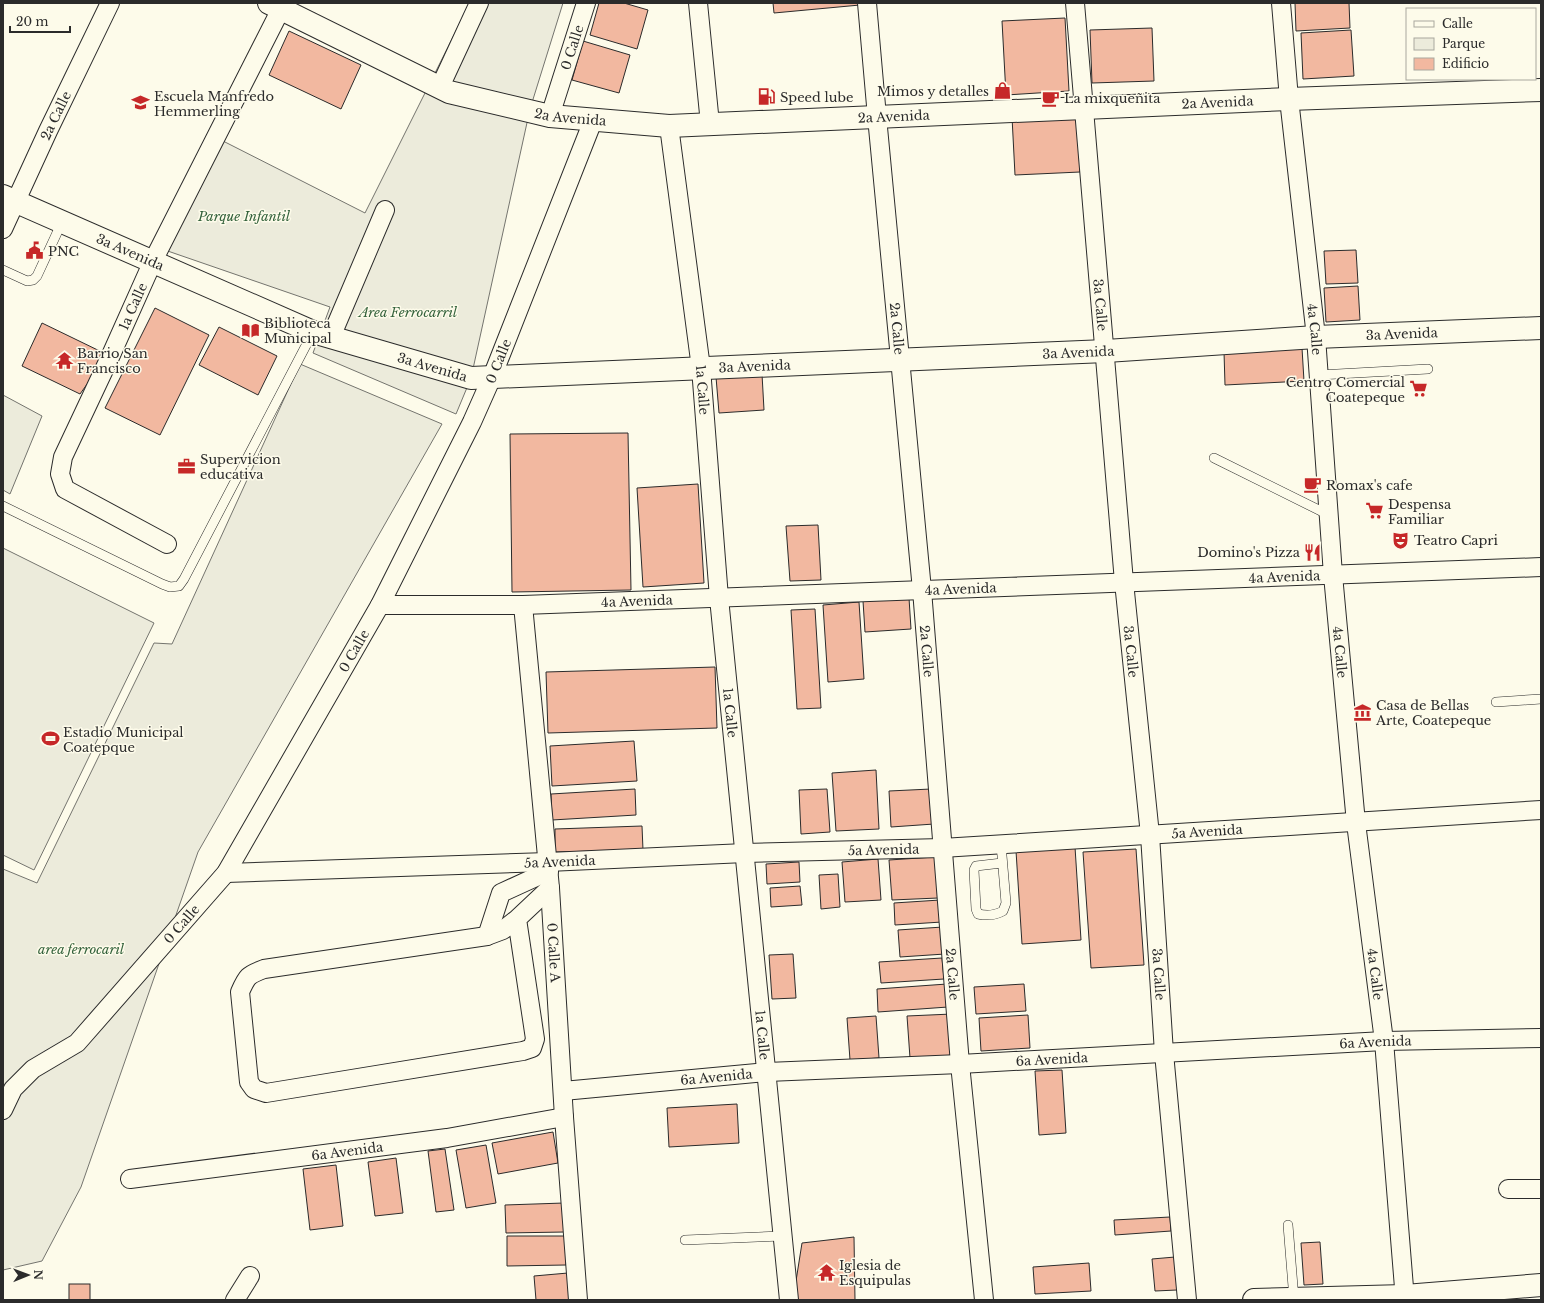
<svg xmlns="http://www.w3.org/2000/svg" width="1544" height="1303" viewBox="0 0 1544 1303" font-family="'Libre Baskerville',serif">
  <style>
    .green { fill: #ecebdb; stroke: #74746e }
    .building { fill: #f2b8a0; stroke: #2b2b2b }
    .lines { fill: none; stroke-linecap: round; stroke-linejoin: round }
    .service-casing { stroke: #2b2b2b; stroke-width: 10 }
    .minor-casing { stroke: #2b2b2b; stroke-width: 20 }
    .tertiary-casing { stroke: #2b2b2b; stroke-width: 24 }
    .secondary-casing { stroke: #2b2b2b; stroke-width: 24 }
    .service { stroke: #fdfbea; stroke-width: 9 }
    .minor { stroke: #fdfbea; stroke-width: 18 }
    .tertiary { stroke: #fdfbea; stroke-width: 22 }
    .secondary { stroke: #fdfbea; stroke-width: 22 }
    .labels { text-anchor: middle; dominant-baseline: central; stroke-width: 3; stroke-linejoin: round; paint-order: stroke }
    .street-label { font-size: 13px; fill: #2b2b2b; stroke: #fdfbea }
    .poi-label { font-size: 13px; fill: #2b2b2b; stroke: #fdfbea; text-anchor: start }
    .park-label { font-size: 13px; font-style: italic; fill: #34623c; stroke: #fdfbea }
  </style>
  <rect width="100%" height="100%" fill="#fdfbea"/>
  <!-- green -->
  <g class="green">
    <path d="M470,3h93l-33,106 -59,269 -15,36 -143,-61 17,-46 -171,-59 64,-107 142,72z"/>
    <path d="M300,364l142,60 -244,428 -117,335 -39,74 -39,9v-401l34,14 117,-240 18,1z"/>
    <path d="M3,395l39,21 -32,78 -7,-4z"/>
    <path d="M3,548l151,75 -120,247 -31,-15z"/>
  </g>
  <!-- building -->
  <g class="building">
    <path d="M599,3h25l24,7 -11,39 -47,-14z"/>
    <path d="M773,3h87v2l-86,8z"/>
    <path d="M1295,3h54l1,25 -54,3z"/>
    <path d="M1065,18l4,73 -63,4 -4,-74z"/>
    <path d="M1152,28l2,53 -62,2 -2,-53z"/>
    <path d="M1351,30l3,46 -51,3 -2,-46z"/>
    <path d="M289,31l72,34 -20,44 -72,-34z"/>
    <path d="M583,41l47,14 -11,38 -47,-13z"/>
    <path d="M1077,113l3,59 -65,3 -3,-58z"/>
    <path d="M1356,250l2,33 -32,1 -2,-33z"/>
    <path d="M1358,286l2,34 -34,2 -2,-34z"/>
    <path d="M155,308l54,27 -49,100 -55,-27z"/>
    <path d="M42,323l66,32 -28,39 -58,-28z"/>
    <path d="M219,327l58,29 -19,39 -59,-30z"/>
    <path d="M1302,348l2,33 -79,4 -1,-33z"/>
    <path d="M762,374l2,36 -45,3 -3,-36z"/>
    <path d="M628,433l3,157 -119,2 -2,-158z"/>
    <path d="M698,484l6,99 -61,4 -6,-99z"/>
    <path d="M818,525l3,55 -31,1 -4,-55z"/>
    <path d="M909,598l2,31 -46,3 -2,-31z"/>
    <path d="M859,602l5,77 -36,3 -5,-77z"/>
    <path d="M815,609l6,99 -24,1 -6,-99z"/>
    <path d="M715,667l2,61 -169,5 -2,-61z"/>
    <path d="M634,741l3,40 -85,5 -2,-40z"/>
    <path d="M876,770l3,59 -43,2 -4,-58z"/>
    <path d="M635,789l1,26 -84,5 -1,-26z"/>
    <path d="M827,789l3,43 -29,2 -2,-44z"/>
    <path d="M931,789l3,35 -43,3 -2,-36z"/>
    <path d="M642,826l1,24 -88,2v-23z"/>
    <path d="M1075,847l6,93 -59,4 -6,-93z"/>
    <path d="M1136,849l8,116 -53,3 -8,-116z"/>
    <path d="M935,857l3,41 -46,2 -3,-40z"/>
    <path d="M878,859l3,41 -36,2 -3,-40z"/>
    <path d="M799,862l1,20 -33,2 -1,-20z"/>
    <path d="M838,874l2,33 -19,2 -2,-34z"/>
    <path d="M800,886l2,19 -31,2 -1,-19z"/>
    <path d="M940,900l2,22 -47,3 -1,-22z"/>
    <path d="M943,927l2,27 -45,3 -2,-27z"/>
    <path d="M793,954l3,44 -24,1 -3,-44z"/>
    <path d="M942,958l2,21 -63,4 -2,-21z"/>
    <path d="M947,984l1,23 -70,5 -1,-23z"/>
    <path d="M1024,984l2,27 -50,3 -2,-27z"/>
    <path d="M952,1014l3,41 -45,3 -3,-42z"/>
    <path d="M1028,1015l2,33 -49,3 -2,-33z"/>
    <path d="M876,1016l3,42 -29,2 -3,-42z"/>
    <path d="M1062,1070l4,63 -27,2 -4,-64z"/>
    <path d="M737,1104l2,39 -70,4 -2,-39z"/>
    <path d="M553,1132l5,31 -60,11 -6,-31z"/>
    <path d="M486,1145l10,58 -30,5 -10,-58z"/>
    <path d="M445,1149l9,61 -18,2 -8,-61z"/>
    <path d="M396,1158l7,55 -28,3 -7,-54z"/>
    <path d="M336,1165l7,61 -33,4 -7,-61z"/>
    <path d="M564,1203l1,29 -59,1 -1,-28z"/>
    <path d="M1170,1217l1,14 -56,4 -1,-15z"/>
    <path d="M507,1236h59v29l-59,1z"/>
    <path d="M854,1237l1,63h-62l9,-57z"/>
    <path d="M1320,1242l3,42 -19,1 -3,-42z"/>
    <path d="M1175,1257l2,33 -22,1 -3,-32z"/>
    <path d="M1089,1263l2,28 -56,3 -2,-27z"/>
    <path d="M568,1273l3,27h-35l-2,-24z"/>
    <rect x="69" y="1284" width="21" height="16"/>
  </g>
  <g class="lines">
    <defs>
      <g id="service">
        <path d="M3,270l24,11 6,-1 4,-4 25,-54"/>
        <path d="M1319,375l109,-6"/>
        <path d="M1214,458l115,57"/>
        <path d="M3,506l159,78 8,3 9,-1 5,-7 129,-247"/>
        <path d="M1496,702l45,-3"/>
        <path d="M1001,844l5,59 -3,8c-7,4 -16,5 -25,3l-2,-5 -2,-39 2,-4 26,-3"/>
        <path d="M1288,1225l6,74"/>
        <path d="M685,1240l98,-4"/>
      </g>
      <g id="minor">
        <path d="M698,3l12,121"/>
        <path id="s1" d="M867,3l10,114 45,473 38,474 24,236"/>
        <path id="s2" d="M1075,3l49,579 26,253 14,218 23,247"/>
        <path id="s3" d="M1281,3l8,96 27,238 17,238 23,248 28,218 21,259"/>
        <path d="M440,87l39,-84"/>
        <path id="s4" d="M550,116l36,-113"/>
        <path id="s5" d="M669,126l32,242 18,230 70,702"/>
        <path id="s6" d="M3,229l45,-98 62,-128"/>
        <path d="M331,337l54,-127"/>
        <path id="s7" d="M167,544l-102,-55 -5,-15 3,-17 48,-102 42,-94 131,-258"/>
        <path id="s8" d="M380,605h143l1018,-38"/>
        <path id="s9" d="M523,605l27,283 14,229 14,183"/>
        <path id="s10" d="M226,873l322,-11 197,-9 197,-5 599,-38"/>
        <path d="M517,919l18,120 -3,9 -9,3 -257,42 -12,-4 -5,-7 -9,-90c7,-16 8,-17 24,-23l223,-33 16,-6 14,-11 33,-31"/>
        <path d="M487,936l14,-43 48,-22"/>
        <path id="s11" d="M563,1091l204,-19 193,-8 424,-23 157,-3"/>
        <path id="s12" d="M3,1110l10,-21 20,-20 44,-26 149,-170 154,-268 92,-183 20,-45 102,-259"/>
        <path id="s13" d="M130,1179l317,-41 117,-21"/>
        <path d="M1508,1189h33"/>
        <path d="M235,1300l15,-24"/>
      </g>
      <path id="tertiary" d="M1254,1300l151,-4 136,-11"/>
      <g id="secondary">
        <path id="s14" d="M269,3l180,89 101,24 119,10 620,-27 252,-9"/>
        <path id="s15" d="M3,196l310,136 158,46 635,-27 210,-14 225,-9"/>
      </g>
    </defs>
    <!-- service casing -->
    <use href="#service" class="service-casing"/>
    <!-- minor casing -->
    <use href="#minor" class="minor-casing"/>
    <!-- tertiary casing -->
    <use href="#tertiary" class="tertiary-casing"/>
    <!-- secondary casing -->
    <use href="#secondary" class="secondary-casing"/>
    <!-- service -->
    <use href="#service" class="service"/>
    <!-- minor -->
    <use href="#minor" class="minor"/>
    <!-- tertiary -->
    <use href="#tertiary" class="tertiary"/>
    <!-- secondary -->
    <use href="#secondary" class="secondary"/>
  </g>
  <!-- icons -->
  <defs>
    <symbol id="shop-bare" viewBox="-9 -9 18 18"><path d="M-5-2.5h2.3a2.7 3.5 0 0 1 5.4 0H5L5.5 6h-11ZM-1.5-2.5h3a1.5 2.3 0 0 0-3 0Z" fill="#c62828" stroke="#fdfbea" stroke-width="2.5" paint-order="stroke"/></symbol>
    <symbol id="fuel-bare" viewBox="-9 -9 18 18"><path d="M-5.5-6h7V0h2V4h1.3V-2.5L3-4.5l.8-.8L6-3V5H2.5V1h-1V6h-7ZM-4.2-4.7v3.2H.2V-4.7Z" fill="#c62828" stroke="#fdfbea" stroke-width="2.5" paint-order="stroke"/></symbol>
    <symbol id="cafe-bare" viewBox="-9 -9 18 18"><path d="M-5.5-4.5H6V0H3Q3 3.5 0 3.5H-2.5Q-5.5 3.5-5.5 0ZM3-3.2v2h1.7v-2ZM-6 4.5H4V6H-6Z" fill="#c62828" stroke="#fdfbea" stroke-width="2.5" paint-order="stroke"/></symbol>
    <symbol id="school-bare" viewBox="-9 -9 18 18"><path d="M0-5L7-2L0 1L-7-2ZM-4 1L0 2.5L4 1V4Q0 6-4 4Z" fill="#c62828" stroke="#fdfbea" stroke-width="2.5" paint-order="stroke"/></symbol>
    <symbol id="civic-bare" viewBox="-9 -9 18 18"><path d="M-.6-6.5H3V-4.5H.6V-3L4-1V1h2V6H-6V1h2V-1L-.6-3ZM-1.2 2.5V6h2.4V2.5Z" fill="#c62828" stroke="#fdfbea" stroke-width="2.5" paint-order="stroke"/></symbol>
    <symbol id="library-bare" viewBox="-9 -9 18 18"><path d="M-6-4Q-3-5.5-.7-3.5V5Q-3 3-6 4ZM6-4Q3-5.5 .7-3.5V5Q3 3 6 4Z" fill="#c62828" stroke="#fdfbea" stroke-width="2.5" paint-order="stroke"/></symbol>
    <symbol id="temple-bare" viewBox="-9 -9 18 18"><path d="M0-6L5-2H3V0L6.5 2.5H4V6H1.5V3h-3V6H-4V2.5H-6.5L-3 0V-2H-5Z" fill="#c62828" stroke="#fdfbea" stroke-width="2.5" paint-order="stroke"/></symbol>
    <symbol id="supermarket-bare" viewBox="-9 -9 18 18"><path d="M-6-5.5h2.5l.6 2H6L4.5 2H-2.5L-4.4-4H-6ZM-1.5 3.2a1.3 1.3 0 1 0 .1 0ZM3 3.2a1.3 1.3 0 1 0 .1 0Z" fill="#c62828" stroke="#fdfbea" stroke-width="2.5" paint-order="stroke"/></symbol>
    <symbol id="office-bare" viewBox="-9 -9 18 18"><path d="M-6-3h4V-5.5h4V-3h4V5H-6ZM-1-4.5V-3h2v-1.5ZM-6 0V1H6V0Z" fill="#c62828" stroke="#fdfbea" stroke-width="2.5" paint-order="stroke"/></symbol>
    <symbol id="theatre-bare" viewBox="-9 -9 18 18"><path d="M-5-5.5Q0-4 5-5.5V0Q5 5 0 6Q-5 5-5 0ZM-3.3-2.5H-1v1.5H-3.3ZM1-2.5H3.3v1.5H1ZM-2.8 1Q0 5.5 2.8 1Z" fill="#c62828" stroke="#fdfbea" stroke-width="2.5" paint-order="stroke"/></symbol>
    <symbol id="restaurant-bare" viewBox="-9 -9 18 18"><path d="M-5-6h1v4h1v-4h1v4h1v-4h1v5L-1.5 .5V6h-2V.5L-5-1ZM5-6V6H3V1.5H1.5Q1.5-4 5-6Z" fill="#c62828" stroke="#fdfbea" stroke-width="2.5" paint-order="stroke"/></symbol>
    <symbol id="museum-bare" viewBox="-9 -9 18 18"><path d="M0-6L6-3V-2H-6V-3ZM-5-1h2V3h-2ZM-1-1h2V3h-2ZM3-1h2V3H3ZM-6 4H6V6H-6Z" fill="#c62828" stroke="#fdfbea" stroke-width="2.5" paint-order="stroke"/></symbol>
    <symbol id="stadium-bare" viewBox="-9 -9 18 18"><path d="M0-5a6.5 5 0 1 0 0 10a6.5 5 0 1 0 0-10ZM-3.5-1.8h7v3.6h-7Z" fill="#c62828" stroke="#fdfbea" stroke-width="2.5" paint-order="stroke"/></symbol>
  </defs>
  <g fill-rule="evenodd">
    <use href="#shop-bare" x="990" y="78" width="25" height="25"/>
    <use href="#fuel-bare" x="754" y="84" width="25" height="25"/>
    <use href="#cafe-bare" x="1038" y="86" width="25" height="25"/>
    <use href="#school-bare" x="128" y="90" width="25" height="25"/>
    <use href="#civic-bare" x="22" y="238" width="25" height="25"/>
    <use href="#library-bare" x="238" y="318" width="25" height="25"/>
    <use href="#temple-bare" x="52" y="348" width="25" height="25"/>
    <use href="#supermarket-bare" x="1406" y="376" width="25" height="25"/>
    <use href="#office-bare" x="174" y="454" width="25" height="25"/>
    <use href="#cafe-bare" x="1300" y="472" width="25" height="25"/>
    <use href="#supermarket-bare" x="1362" y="498" width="25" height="25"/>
    <use href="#theatre-bare" x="1388" y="528" width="25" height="25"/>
    <use href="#restaurant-bare" x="1300" y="540" width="25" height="25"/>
    <use href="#museum-bare" x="1350" y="700" width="25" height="25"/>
    <use href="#stadium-bare" x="38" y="726" width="25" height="25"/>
    <use href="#temple-bare" x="814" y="1260" width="25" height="25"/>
  </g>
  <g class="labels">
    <!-- street labels -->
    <g class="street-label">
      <text stroke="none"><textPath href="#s4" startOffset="72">0 Calle</textPath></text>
      <text stroke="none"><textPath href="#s14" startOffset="973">2a Avenida</textPath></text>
      <text stroke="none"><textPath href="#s14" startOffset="325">2a Avenida</textPath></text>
      <text stroke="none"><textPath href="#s6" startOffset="125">2a Calle</textPath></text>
      <text stroke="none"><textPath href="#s14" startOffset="649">2a Avenida</textPath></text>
      <text stroke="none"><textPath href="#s15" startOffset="139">3a Avenida</textPath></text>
      <text stroke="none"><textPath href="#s2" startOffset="303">3a Calle</textPath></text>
      <text stroke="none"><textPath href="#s7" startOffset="315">1a Calle</textPath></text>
      <text stroke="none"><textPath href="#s1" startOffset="327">2a Calle</textPath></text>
      <text stroke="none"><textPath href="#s3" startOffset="328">4a Calle</textPath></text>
      <text stroke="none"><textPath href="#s15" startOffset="1435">3a Avenida</textPath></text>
      <text stroke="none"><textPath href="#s15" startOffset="1111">3a Avenida</textPath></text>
      <text stroke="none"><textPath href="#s12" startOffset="909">0 Calle</textPath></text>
      <text stroke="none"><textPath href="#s15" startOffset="463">3a Avenida</textPath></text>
      <text stroke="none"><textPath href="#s15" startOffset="787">3a Avenida</textPath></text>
      <text stroke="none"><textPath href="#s5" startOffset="266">1a Calle</textPath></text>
      <text stroke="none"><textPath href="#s8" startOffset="905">4a Avenida</textPath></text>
      <text stroke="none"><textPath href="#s8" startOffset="581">4a Avenida</textPath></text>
      <text stroke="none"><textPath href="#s8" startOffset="257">4a Avenida</textPath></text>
      <text stroke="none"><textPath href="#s12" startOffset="585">0 Calle</textPath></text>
      <text stroke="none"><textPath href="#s1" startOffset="651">2a Calle</textPath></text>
      <text stroke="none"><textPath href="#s2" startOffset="651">3a Calle</textPath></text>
      <text stroke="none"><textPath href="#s3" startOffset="652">4a Calle</textPath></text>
      <text stroke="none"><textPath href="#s5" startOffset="590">1a Calle</textPath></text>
      <text stroke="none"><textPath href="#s10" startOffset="982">5a Avenida</textPath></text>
      <text stroke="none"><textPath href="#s10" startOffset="658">5a Avenida</textPath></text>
      <text stroke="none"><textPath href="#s10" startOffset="334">5a Avenida</textPath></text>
      <text stroke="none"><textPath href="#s12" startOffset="261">0 Calle</textPath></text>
      <text stroke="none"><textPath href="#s9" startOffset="349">0 Calle A</textPath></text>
      <text stroke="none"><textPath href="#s1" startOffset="975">2a Calle</textPath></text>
      <text stroke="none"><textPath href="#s2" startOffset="975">3a Calle</textPath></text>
      <text stroke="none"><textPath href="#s3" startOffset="976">4a Calle</textPath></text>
      <text stroke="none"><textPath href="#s5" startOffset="914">1a Calle</textPath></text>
      <text stroke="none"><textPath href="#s11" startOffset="814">6a Avenida</textPath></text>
      <text stroke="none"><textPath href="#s11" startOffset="490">6a Avenida</textPath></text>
      <text stroke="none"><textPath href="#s11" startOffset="154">6a Avenida</textPath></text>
      <text stroke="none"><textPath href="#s13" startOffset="219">6a Avenida</textPath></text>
    </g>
    <!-- poi labels -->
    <g class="poi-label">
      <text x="989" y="91" text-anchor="end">Mimos y detalles</text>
      <text x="154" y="96">Escuela Manfredo<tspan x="154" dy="15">Hemmerling</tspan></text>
      <text x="780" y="97">Speed lube</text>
      <text x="1064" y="98">La mixqueñita</text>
      <text x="48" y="251">PNC</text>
      <text x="264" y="323">Biblioteca<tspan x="264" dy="15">Municipal</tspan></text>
      <text x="77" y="353">Barrio San<tspan x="77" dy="15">Francisco</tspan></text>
      <text x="1405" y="382" text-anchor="end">Centro Comercial<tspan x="1405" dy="15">Coatepeque</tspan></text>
      <text x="200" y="459">Supervicion<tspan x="200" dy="15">educativa</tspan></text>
      <text x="1326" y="485">Romax's cafe</text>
      <text x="1388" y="504">Despensa<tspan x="1388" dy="15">Familiar</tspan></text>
      <text x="1414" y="540">Teatro Capri</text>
      <text x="1300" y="552" text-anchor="end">Domino's Pizza</text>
      <text x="1376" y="705">Casa de Bellas<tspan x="1376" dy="15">Arte, Coatepeque</tspan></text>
      <text x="63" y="732">Estadio Municipal<tspan x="63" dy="15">Coatepque</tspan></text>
      <text x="839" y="1265">Iglesia de<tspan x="839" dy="15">Esquipulas</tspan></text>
    </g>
    <!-- park labels -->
    <g class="park-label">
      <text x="244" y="216">Parque Infantil</text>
      <text x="408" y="312">Area Ferrocarril</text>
      <text x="81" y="949">area ferrocaril</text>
    </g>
  </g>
  <!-- border -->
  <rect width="1544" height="1303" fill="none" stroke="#2b2b2b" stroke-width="8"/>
  <!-- legend -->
  <rect x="1406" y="8" width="130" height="72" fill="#fdfbea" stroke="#a9a89e"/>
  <rect x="1414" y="21" width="20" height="6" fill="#fdfbea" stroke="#a9a89e"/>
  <text x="1442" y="28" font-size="12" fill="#2b2b2b">Calle</text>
  <rect x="1414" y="38" width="20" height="12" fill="#ecebdb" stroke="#a9a89e"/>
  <text x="1442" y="48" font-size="12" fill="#2b2b2b">Parque</text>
  <rect x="1414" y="58" width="20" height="12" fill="#f2b8a0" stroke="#a9a89e"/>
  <text x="1442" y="68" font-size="12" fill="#2b2b2b">Edificio</text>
  <!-- north arrow -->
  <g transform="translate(28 1275) rotate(89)" stroke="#fdfbea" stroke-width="3" paint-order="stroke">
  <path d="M0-3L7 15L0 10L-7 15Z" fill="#2b2b2b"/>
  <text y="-6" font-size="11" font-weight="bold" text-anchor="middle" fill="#2b2b2b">N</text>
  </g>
  <!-- scale -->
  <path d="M10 26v6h60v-6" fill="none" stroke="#2b2b2b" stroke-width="2"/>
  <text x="16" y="26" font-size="12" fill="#2b2b2b" stroke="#fdfbea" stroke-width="3" paint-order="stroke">20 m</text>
</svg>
